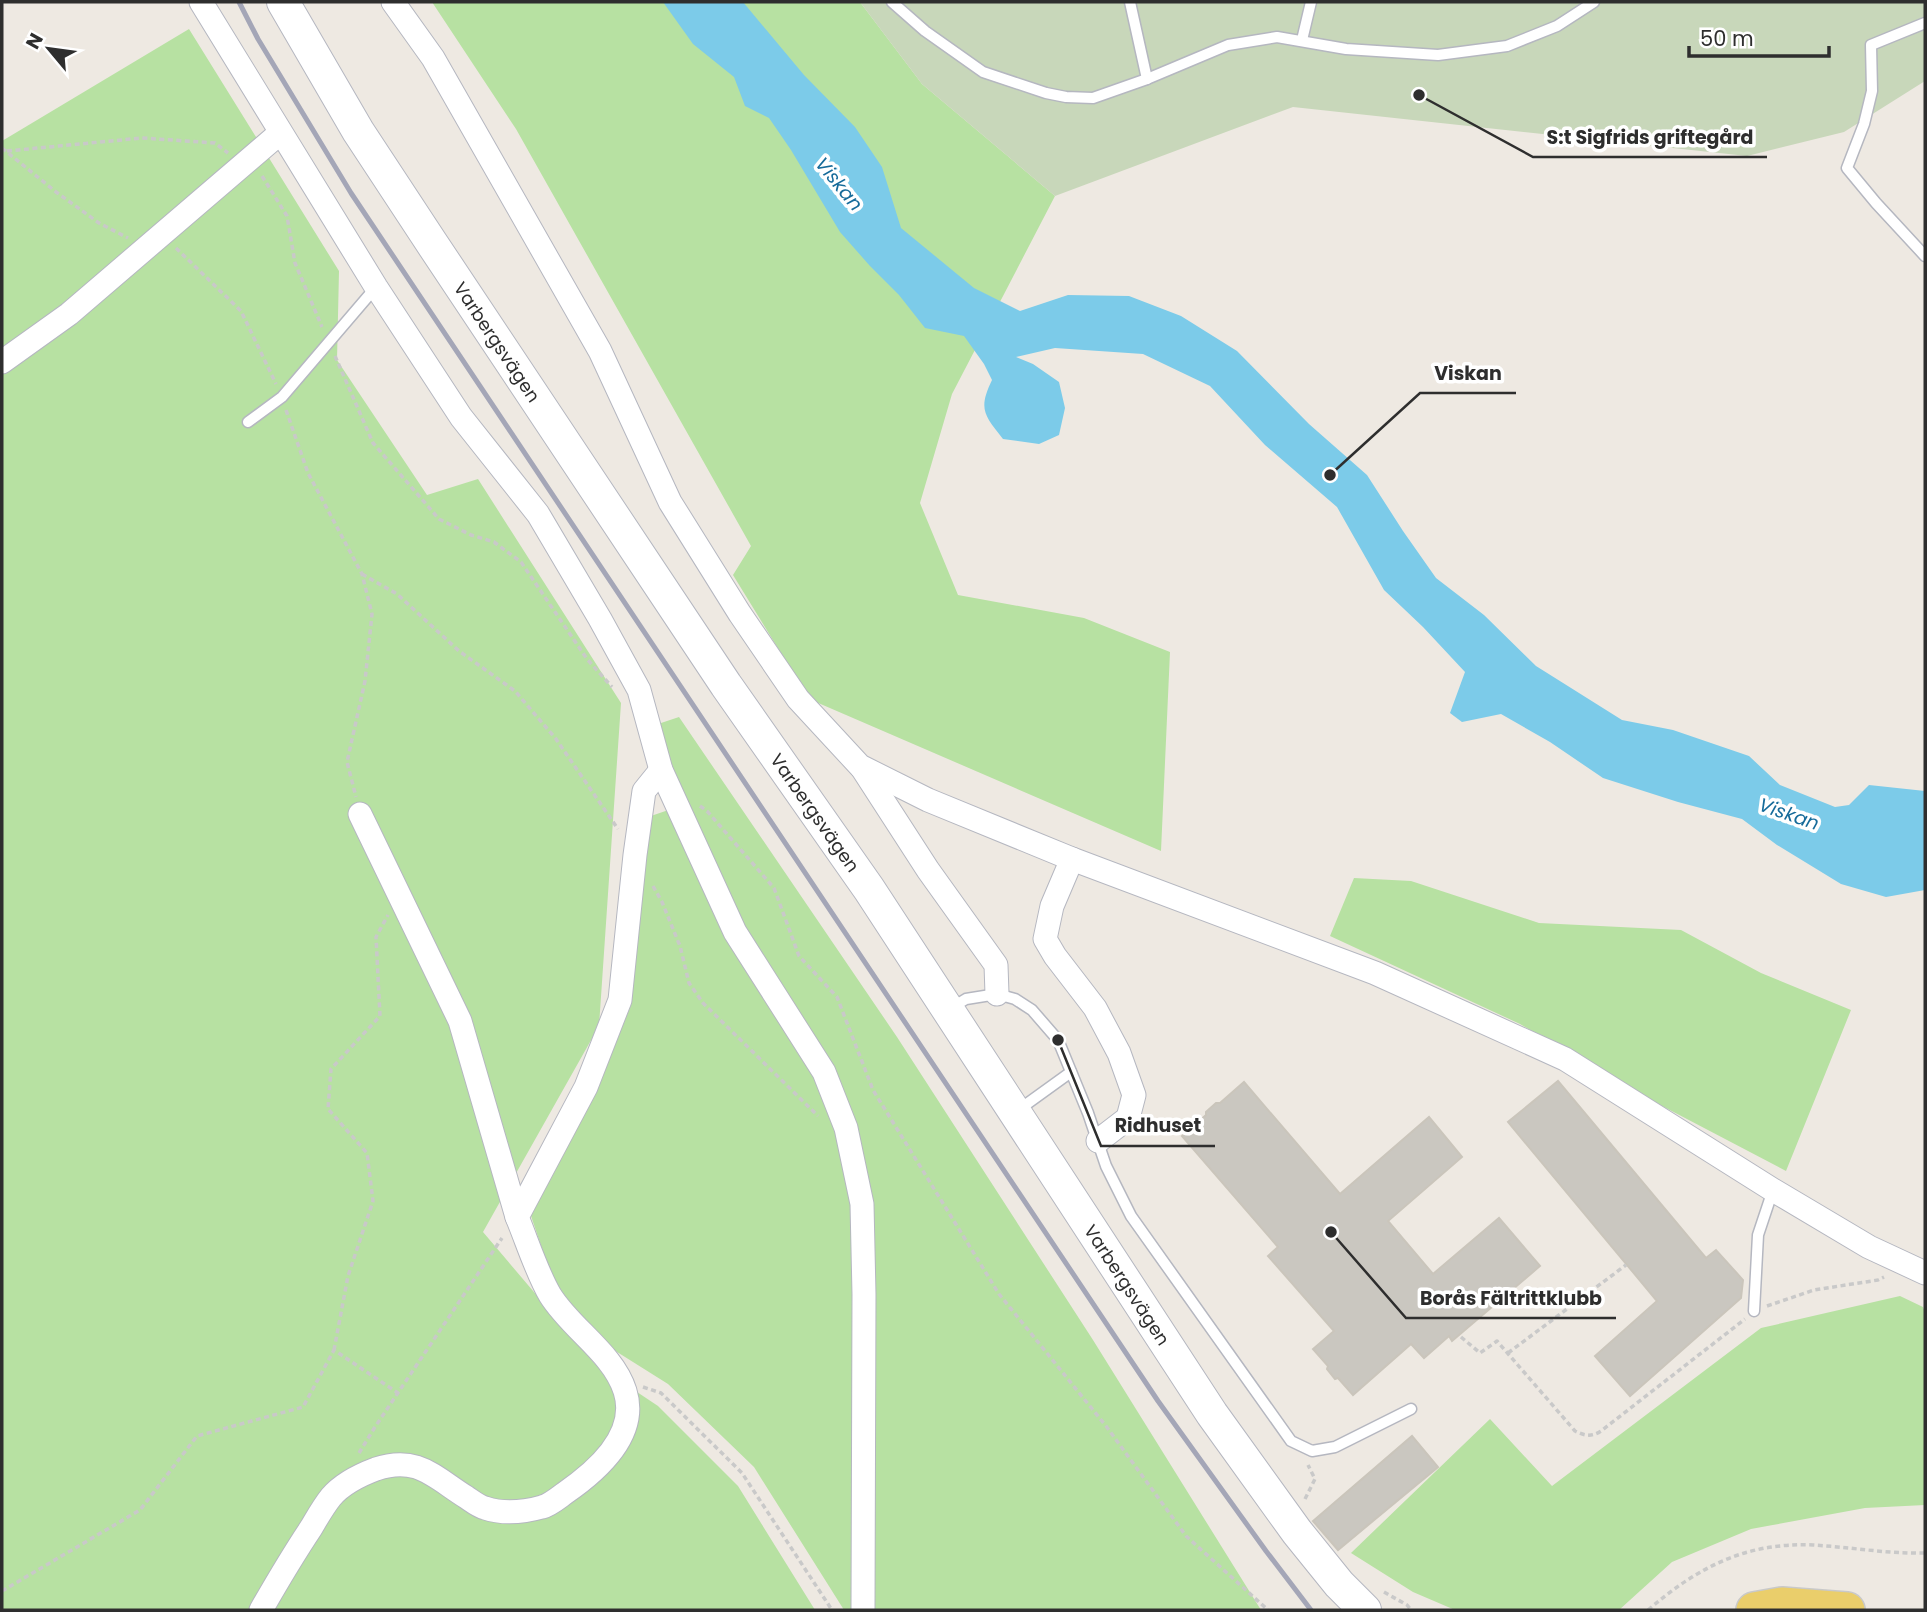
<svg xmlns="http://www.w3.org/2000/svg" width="1927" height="1612" viewBox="0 0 1927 1612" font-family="Poppins,sans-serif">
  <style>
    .green { fill: #b7e1a2 }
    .cemetery { fill: #c8d7ba }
    .water { fill: #7ccbe9 }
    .building { fill: #cac7c0; stroke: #cac5bb; stroke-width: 2 }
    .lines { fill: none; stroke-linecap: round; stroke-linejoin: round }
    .service-casing { stroke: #b5b7c0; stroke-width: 13 }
    .minor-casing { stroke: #b5b7c0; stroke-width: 25 }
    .secondary-casing { stroke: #b5b7c0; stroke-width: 34 }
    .primary-casing { stroke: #c9c9c9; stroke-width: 38 }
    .path { stroke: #c9c9c9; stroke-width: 3.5; stroke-dasharray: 5 3.5; stroke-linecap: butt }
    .service { stroke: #fff; stroke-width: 10 }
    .minor { stroke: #fff; stroke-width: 23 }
    .secondary { stroke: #fff; stroke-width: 32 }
    .primary { stroke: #eace6b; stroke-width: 35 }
    .rail { stroke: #a4a6b7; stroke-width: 5 }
    .labels { text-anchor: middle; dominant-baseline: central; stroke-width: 7; stroke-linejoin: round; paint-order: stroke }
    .street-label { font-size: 18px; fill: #2e2e2e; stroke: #fff }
    .water-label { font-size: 19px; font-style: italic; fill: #166b9a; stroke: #fff }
    .leader { fill: none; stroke: #2e2e2e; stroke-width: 2.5 }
    .callout-dot { fill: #2e2e2e; stroke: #fff; stroke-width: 2.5 }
    .callout-label { font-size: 19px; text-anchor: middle; font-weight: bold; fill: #2e2e2e; stroke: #fff; stroke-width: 7; stroke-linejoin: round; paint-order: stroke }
  </style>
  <rect width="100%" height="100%" fill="#eee9e2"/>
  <!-- green -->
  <g class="green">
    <path d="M432,2h428l62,82 133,112 -103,198 -32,109 38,92 126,23 86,34 -9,199 -352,-152 -76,-124 18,-29 -235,-417z"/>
    <path d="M189,29l150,242 -2,89 90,135 51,-16 143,224 -22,323 -116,206 112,132 63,42 80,80 77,124h-813v-1469z"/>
    <path d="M679,717l218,320 196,303 168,270h-417l-90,-143 -86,-83 -70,-44 -42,-50 -27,-80 68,-120 34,-85 17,-188 38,-13 -31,-79z"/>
    <path d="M1354,878l57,3 128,42 142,7 80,43 90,37 -65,161 -143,-75 -123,-72 -190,-88z"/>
    <path d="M1900,1296l23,11 2,5v193l-60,3 -114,21 -79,33 -53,48h-164l-42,-18 -62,-39 139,-134 62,67 209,-158z"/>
  </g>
  <!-- cemetery -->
  <path class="cemetery" d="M860,2h1065v79l-81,51 -97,24 -454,-49 -238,89 -133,-112z"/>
  <!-- water -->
  <path class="water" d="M663,2h80l61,73 51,52 27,40 19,61 73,60 46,23 48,-16 61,1 52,20 56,35 72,73 58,51 36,56 33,47 48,37 52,51 86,54 51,10 76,26 31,29 55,22 14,-2 20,-20 56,6v99l-39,7 -45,-13 -64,-39 -35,-26 -64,-17 -75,-24 -53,-36 -49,-28 -39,8 -12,-9 15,-41 -42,-45 -39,-37 -47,-83 -72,-62 -55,-59 -67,-32 -88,-6 -39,9 17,7 26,18 6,26 -6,27 -20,9 -36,-5c-19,-24 -25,-30 -11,-59l-8,-16 -20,-28 -39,-8 -26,-33 -29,-29 -30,-34 -49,-82 -22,-32 -24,-12 -11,-29 -41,-33z"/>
  <!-- building -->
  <g class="building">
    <path d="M1558,1081l148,177 10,-8 27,30 -2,18 -111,98 -35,-40 62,-55 -149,-179z"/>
    <path d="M1244,1082l96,112 89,-77 33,40 -74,64 45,53 66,-56 41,48 -88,75 -3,-5 -25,22 -13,-14 -58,51 -15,-17 -3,1 -8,-10 1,-3 -15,-17 21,-18 -66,-75 10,-9 -96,-111 24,-21v-3l10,-9h4z"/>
    <path d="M1412,1436l26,31 -100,83 -25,-29z"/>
  </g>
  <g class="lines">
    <defs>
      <g id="service">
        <path d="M892,2l33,29 58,41 63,21 20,4 27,1 54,-19 81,-34 49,-8 69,12 92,6 69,-9 50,-20 37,-24"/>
        <path d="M1130,2l17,77"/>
        <path d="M1925,23l-54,22 1,46 -8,33 -17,44 29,35 49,53"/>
        <path d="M1302,40l9,-38"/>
        <path d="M248,422l34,-25 94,-110"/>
        <path d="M951,1008l15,-9 31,-5 18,5 17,11 26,30 30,73 18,53 25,50 160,225 21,10 23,-4 76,-38"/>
        <path d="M1017,1111l54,-39"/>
        <path d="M1754,1311l4,-76 15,-45"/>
      </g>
      <g id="minor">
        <path d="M201,2l175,285 85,130 77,97 62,105 39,71 22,80 74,162 89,140 22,56 16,76 2,90 -1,316"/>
        <path d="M393,2l40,56 167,293 70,151 70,112 58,85 62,67 68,34 144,59"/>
        <path d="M2,362l67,-48 211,-181"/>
        <path d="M862,768l66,102 68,95 1,29"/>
        <path d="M360,814l100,207 57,196"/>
        <path d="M1098,1141l30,-23 6,-23 -15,-42 -24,-45 -40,-52 -10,-17 7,-33 20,-47 303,114 190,86 208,131 96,57 56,26"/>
        <path d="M261,1610c16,-28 32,-55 50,-82 6,-10 12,-21 20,-31 11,-13 29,-22 45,-28 41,-14 58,8 90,28 6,4 12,9 19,11 18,6 39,4 57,-1 8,-2 16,-9 23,-14 32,-22 74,-58 60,-102 -12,-38 -54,-62 -75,-96 -13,-22 -23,-54 -33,-78l69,-130 34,-87 15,-145 9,-64 17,-21"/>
      </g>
      <g id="secondary">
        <path id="s1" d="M283,2l75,129 73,111 295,443 143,204 343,525 85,118 42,52 26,26"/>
      </g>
      <path id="primary" d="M1754,1610l28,-5 65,5"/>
    </defs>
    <!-- service casing -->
    <use href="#service" class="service-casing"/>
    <!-- minor casing -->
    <use href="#minor" class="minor-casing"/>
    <!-- secondary casing -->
    <use href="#secondary" class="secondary-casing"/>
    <!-- primary casing -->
    <use href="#primary" class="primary-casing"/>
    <!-- path -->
    <g class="path">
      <path d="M2,148l54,44 43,31 29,15"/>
      <path d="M7,151l135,-13 73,5 13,10"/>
      <path d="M262,176l25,40 8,47 27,64"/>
      <path d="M176,248l65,63 35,73"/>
      <path d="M335,356l38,87 66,76 32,16 23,7 27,20 66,97 25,28"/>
      <path d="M286,410l22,63 54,101 10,40 -7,67 -18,81 9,35"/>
      <path d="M362,574l35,20 62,57 56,40 41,48 62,90"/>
      <path d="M700,806l7,5 67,77 25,68 38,41 36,93 126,204 107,132 80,110 82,74"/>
      <path d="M653,886l9,16 18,44 9,37 14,20 115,113"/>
      <path d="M1767,1306l47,-16 64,-10 6,-3"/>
      <path d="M1461,1337l19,16 17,-12 78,90c10,5 17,6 26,0l144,-112"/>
      <path d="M334,1350l14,-74 25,-75 -6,-48 -39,-44 3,-40 49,-53 -4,-79 12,-22"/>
      <path d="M1508,1353l118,-88"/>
      <path d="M643,1387l18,6 81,80 90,137"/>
      <path d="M359,1453l16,-26 127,-189"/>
      <path d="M1305,1499l10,-20 -7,-14"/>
      <path d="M2,1591l138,-81 57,-74 106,-29 31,-57 64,43"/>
      <path d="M1384,1592l23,13 4,5"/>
      <path d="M1648,1610c49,-42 97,-68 165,-65 37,2 74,9 112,8"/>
    </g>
    <!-- service -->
    <use href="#service" class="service"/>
    <!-- minor -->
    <use href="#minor" class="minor"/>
    <!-- secondary -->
    <use href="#secondary" class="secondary"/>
    <!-- primary -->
    <use href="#primary" class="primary"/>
    <!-- rail -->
    <path class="rail" d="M239,2l19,37 93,154 807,1208 108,150 45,59"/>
  </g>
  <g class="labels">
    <!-- street labels -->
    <g class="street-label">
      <text stroke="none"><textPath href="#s1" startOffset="402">Varbergsvägen</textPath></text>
      <text stroke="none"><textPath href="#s1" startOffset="970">Varbergsvägen</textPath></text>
      <text stroke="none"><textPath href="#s1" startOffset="1536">Varbergsvägen</textPath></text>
    </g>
    <!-- water labels -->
    <g class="water-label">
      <text transform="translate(839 184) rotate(51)">Viskan</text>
      <text transform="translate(1789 814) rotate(19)">Viskan</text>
    </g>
  </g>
  <!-- callouts -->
  <path class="leader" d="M1419 95L1533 157H1767M1330 475L1420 393H1516M1058 1040L1101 1146H1215M1331 1232L1406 1318H1616"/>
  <g class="callout-dot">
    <circle cx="1419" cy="95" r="7"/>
    <circle cx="1330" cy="475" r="7"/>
    <circle cx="1058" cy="1040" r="7"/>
    <circle cx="1331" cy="1232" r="7"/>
  </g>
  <g class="callout-label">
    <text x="1650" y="144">S:t Sigfrids griftegård</text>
    <text x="1468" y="380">Viskan</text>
    <text x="1158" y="1132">Ridhuset</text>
    <text x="1511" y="1305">Borås Fältrittklubb</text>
  </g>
  <!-- border -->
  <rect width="1927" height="1612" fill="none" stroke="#2e2e2e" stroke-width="7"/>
  <!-- north arrow -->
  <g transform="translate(49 49) rotate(299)" stroke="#ffffff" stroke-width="5" paint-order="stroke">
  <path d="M0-5L12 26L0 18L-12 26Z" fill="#2e2e2e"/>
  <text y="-10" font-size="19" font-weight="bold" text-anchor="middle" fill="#2e2e2e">N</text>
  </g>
  <!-- scale -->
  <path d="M1689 46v10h140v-10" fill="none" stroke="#2e2e2e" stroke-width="3.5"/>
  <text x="1700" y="46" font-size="21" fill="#2e2e2e" stroke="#ffffff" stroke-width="5" paint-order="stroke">50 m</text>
</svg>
